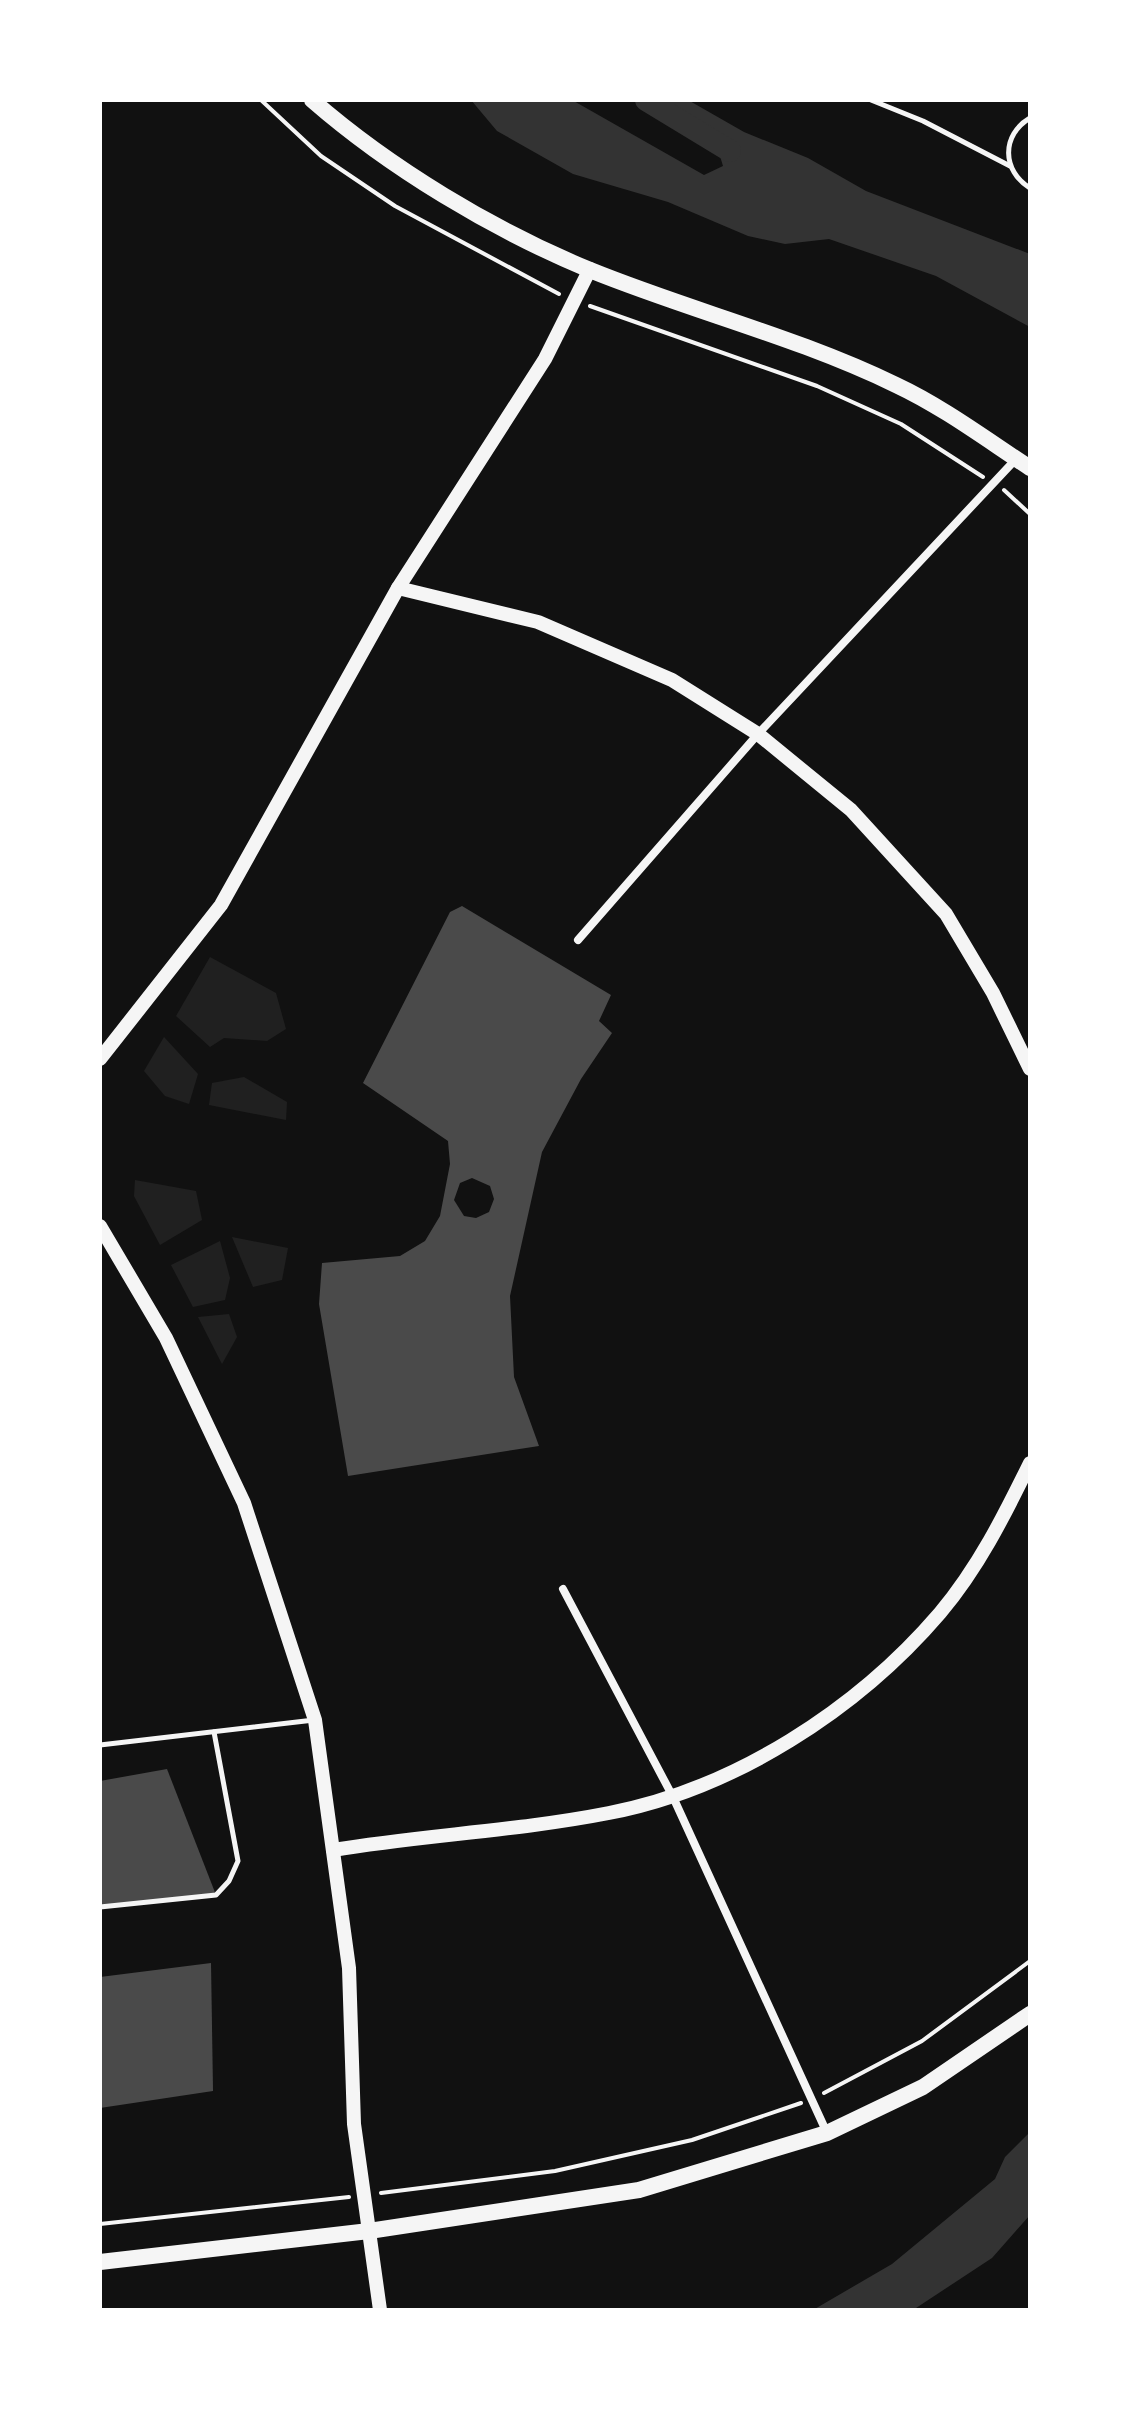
<svg xmlns="http://www.w3.org/2000/svg" width="1130" height="2410" viewBox="0 0 1130 2410" font-family="'Exo 2',sans-serif">
  <style>
    .green { fill: #202020 }
    .water { fill: #333 }
    .lines { fill: none; stroke-linecap: round; stroke-linejoin: round }
    .canal { stroke: #333; stroke-width: 22 }
    .building { fill: #4a4a4a; fill-rule: evenodd }
    .path { stroke: #f5f5f5; stroke-width: 4 }
    .service { stroke: #f5f5f5; stroke-width: 5 }
    .minor { stroke: #f5f5f5; stroke-width: 8 }
    .tertiary { stroke: #f5f5f5; stroke-width: 14 }
    .secondary { stroke: #f5f5f5; stroke-width: 16 }
  </style>
  <rect width="100%" height="100%" fill="#111"/>
  <!-- green -->
  <g class="green">
    <path d="M210,957l66,36 10,36 -19,12 -43,-3 -14,9 -34,-31z"/>
    <path d="M164,1037l34,37 -9,30 -24,-8 -21,-25z"/>
    <path d="M244,1077l43,25 -1,18 -77,-15 3,-22z"/>
    <path d="M135,1180l61,11 6,29 -42,25 -26,-49z"/>
    <path d="M232,1237l56,11 -6,32 -29,7z"/>
    <path d="M220,1241l10,37 -5,22 -32,7 -22,-42z"/>
    <path d="M229,1314l8,23 -15,27 -24,-47z"/>
  </g>
  <!-- water -->
  <g class="water">
    <path d="M471,100h101l132,75 19,-9 -7,-23 -70,-43h42l56,32 64,26 58,33 164,63v73l-94,-51 -107,-37 -44,5 -37,-8 -80,-34 -95,-28 -76,-43z"/>
    <path d="M1030,2132v83l-38,43 -79,52h-100l79,-46 103,-85 10,-22z"/>
  </g>
  <g class="lines">
    <!-- canal -->
    <path class="canal" d="M646,100l84,51"/>
  </g>
  <!-- building -->
  <g class="building">
    <path d="M462,906l149,89 -12,26 13,12 -31,46 -39,73 -32,144 4,81 25,69 -191,30 -29,-172 3,-41 78,-7 25,-15 15,-25 10,-52 -2,-23 -85,-58 87,-171zM472,1178l18,8 4,13 -5,13 -13,6 -12,-2 -10,-16 6,-17z"/>
    <path d="M167,1769l49,126 -116,12v-126z"/>
    <path d="M211,1963l2,128 -113,17v-131z"/>
  </g>
  <g class="lines">
    <!-- path -->
    <g class="path">
      <path d="M261,100l60,56 74,50 164,88"/>
      <path d="M590,306l227,80 84,38 82,53"/>
      <path d="M1004,490l26,24"/>
      <path d="M824,2093l98,-52 108,-80"/>
      <path d="M381,2193l174,-22 137,-31 109,-37"/>
      <path d="M100,2224l249,-27"/>
    </g>
    <!-- service -->
    <g class="service">
      <path d="M871,100l52,21 87,45"/>
      <path d="M1030,118c-29,17 -28,53 0,70"/>
      <path d="M100,1745l214,-25"/>
      <path d="M100,1907l116,-12 13,-14 9,-20 -24,-129"/>
    </g>
    <!-- minor -->
    <g class="minor">
      <path d="M578,940l180,-206 258,-275"/>
      <path d="M563,1589l110,208 154,336"/>
    </g>
    <!-- tertiary -->
    <g class="tertiary">
      <path d="M398,588l140,34 134,58 86,54 93,76 95,104 47,79 37,76"/>
      <path d="M100,1059l121,-154 177,-317 147,-229 45,-90"/>
      <path d="M100,1226l66,112 78,165 71,217 34,248 5,156 26,186"/>
      <path d="M333,1850c91,-15 184,-19 276,-37 125,-24 248,-103 331,-200 38,-45 64,-97 90,-150"/>
    </g>
    <!-- secondary -->
    <g class="secondary">
      <path d="M312,100c78,68 181,130 278,170 101,41 207,67 306,115 47,22 91,55 134,83"/>
      <path d="M100,2262l269,-31 270,-41 188,-57 96,-46 107,-73"/>
    </g>
  </g>
  <!-- border -->
  <rect width="1130" height="2410" fill="none" stroke="#ffffff" stroke-width="204"/>
</svg>
